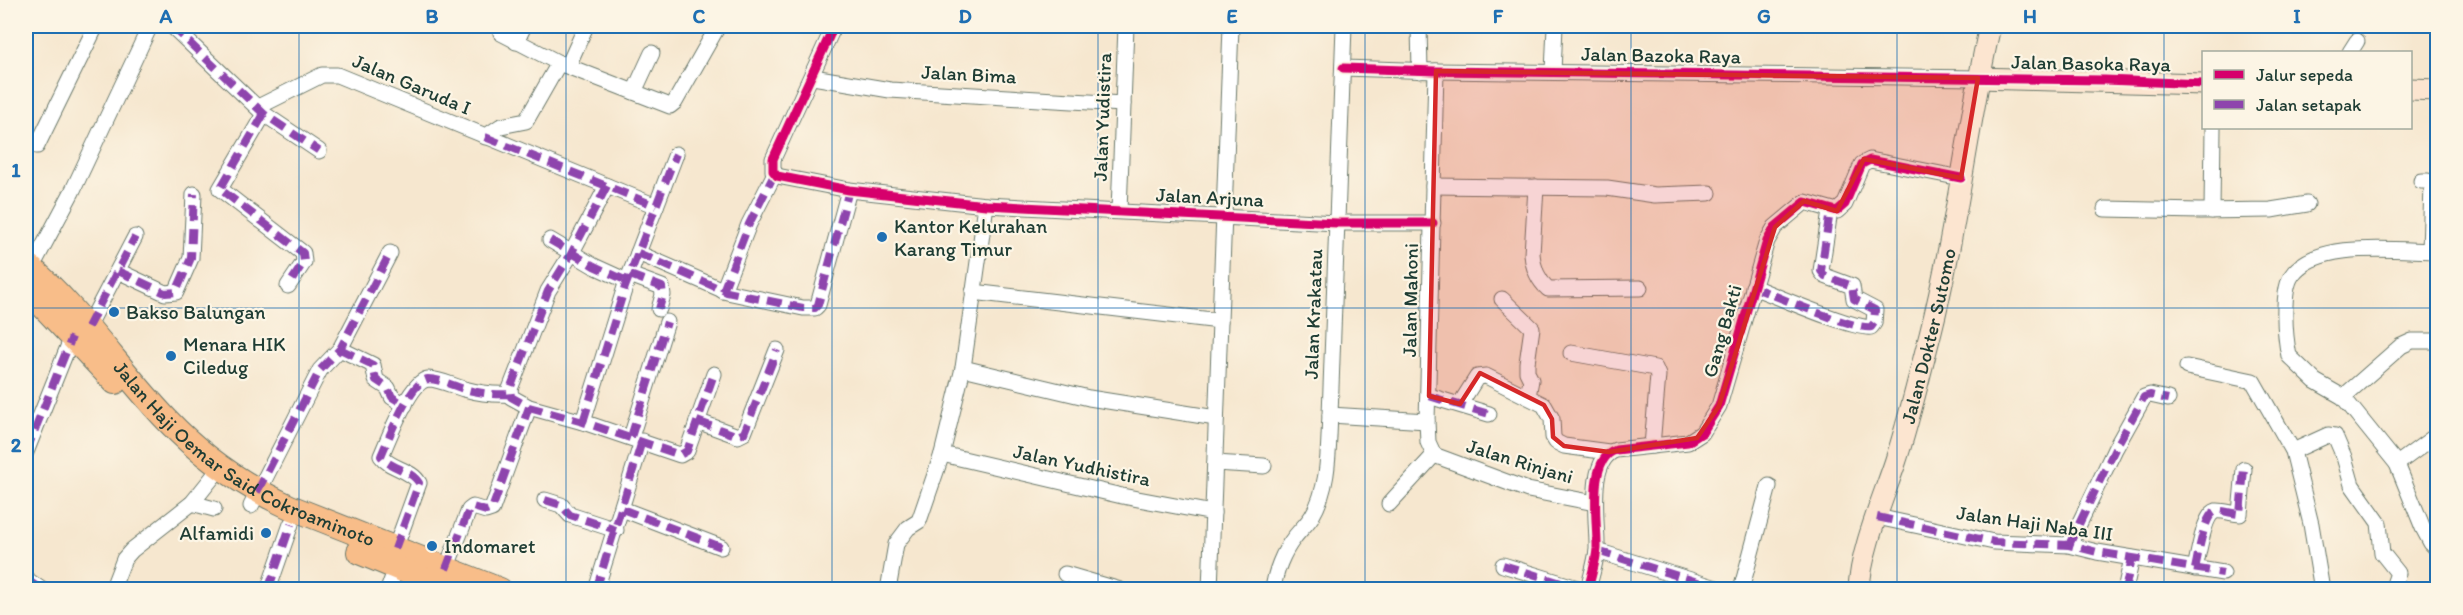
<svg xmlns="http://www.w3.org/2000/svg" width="2463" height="615" viewBox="0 0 2463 615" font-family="Itim,sans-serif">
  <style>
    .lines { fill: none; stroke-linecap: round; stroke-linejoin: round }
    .street-casing { stroke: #6a786a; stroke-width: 17 }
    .secondary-casing { stroke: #6a786a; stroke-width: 23 }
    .primary-casing { stroke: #6a786a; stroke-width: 26 }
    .street { stroke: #fff; stroke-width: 15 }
    .secondary { stroke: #fce5d0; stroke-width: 21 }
    .primary { stroke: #f8bd89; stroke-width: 24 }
    .quiet { stroke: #8e44ad; stroke-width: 8; stroke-dasharray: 15 8; stroke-linecap: butt }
    .cycleway-casing { stroke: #fcf5e5; stroke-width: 13 }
    .cycleway { stroke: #d6006c; stroke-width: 9 }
    .marked { fill: #d62828; fill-opacity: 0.2; stroke: #d62828; stroke-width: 4.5; stroke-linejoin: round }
    .grid { fill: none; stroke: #1f6fb2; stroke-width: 1.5; stroke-opacity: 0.55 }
    .poi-dot { fill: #1f6fb2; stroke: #fcf5e5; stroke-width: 2 }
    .labels { text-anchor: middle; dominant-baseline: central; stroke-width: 4.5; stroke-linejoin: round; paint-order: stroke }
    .street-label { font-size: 20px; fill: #1f3d34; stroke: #fcf5e5 }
    .poi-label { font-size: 20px; fill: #1f3d34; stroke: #fcf5e5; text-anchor: start }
    .neatline { fill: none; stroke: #1f6fb2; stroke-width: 2 }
    .grid-label { font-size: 20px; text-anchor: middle; font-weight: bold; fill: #1f6fb2 }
  </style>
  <rect width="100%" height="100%" fill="#fcf5e5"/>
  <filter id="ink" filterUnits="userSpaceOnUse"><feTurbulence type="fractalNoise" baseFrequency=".0167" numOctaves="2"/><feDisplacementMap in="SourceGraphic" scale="12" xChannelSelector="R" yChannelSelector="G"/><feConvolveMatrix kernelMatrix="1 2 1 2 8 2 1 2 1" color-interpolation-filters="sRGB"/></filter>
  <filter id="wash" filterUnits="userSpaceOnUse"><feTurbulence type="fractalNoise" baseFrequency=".008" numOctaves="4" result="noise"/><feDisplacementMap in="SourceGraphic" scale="24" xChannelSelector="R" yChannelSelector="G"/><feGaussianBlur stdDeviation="1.35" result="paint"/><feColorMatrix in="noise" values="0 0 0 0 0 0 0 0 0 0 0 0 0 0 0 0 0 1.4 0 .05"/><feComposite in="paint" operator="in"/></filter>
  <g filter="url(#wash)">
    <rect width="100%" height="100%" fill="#f6e7cf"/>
  </g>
  <g filter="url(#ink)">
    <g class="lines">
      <defs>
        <g id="street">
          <path d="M172,26l92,88 55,37"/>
          <path d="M834,26l-61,133v12l4,5 72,14 137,15 351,18h96"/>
          <path d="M1419,26l1,45"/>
          <path d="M501,33l58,30 111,43 5,-4 43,-76"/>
          <path d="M516,42l8,-16"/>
          <path d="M2350,52l7,-11"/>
          <path d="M568,66l18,-40"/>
          <path d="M1343,68l93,3 542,7"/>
          <path d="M1553,72l2,-46"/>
          <path d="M813,77l77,13 233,14"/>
          <path d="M634,92l18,-39"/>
          <path d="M258,107l64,-32h15l319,131"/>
          <path d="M264,114l-44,75 83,64 1,9 -16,24"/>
          <path d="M485,137l16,-11 25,-5 33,-58"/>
          <path d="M26,144l11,2 59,-120"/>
          <path d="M2421,181h7l4,3 -2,67"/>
          <path d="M607,186l-36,68 -23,37 -38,98 1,8 18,10 54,15 97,33 7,-4 27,-77"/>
          <path d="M1433,186l174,2 48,7 54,-2"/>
          <path d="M1536,187l-4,67c1,14 5,25 16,35l92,-1"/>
          <path d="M2105,209l95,2 71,-1 36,-6"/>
          <path d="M1119,211l7,-185"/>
          <path d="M2212,211l1,-83"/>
          <path d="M550,240l44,26 33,15"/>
          <path d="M2438,251c-38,0 -121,-12 -146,24 -11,16 -7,62 -3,81l26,25 28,16 54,67 26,64 8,15 7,7"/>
          <path d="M638,253l89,39 76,16h12l3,-3 31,-115"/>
          <path d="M31,269l41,-77 78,-166"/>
          <path d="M118,271l47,22 11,-1 15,-34 3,-64"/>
          <path d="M630,275l32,12 1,8 -4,14"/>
          <path d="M1753,287c21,8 101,43 118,40l3,-4 1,-13 -21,-11 -2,-13 -27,-10 -4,-5 9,-60"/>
          <path d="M723,291l26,-67 26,-51"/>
          <path d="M973,292l247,29"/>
          <path d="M1502,299l30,29 -5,35v9l4,8 -3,16"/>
          <path d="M88,327l47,-90"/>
          <path d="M340,349l33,16 3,15 12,8 4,9 13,8"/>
          <path d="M1571,353l84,15 3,7 -6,71"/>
          <path d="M2187,367l66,14 40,70 18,73 11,66"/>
          <path d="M963,368l126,30 127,20"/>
          <path d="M1429,396l60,18"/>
          <path d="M2343,397l58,-51 11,-5h26"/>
          <path d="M1460,404l17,-27 9,-1 58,29 8,14 1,18 3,5 8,4 45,6"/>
          <path d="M1330,415l97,6"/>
          <path d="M697,421l41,15 6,-3 33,-83"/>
          <path d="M583,422l42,-135 51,-133"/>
          <path d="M631,437l36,-115"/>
          <path d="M2293,451l35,-16 7,1 9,21 8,28 27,38 3,30 16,20 -6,17"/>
          <path d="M26,452l46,-115"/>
          <path d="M942,454l180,42 91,17"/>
          <path d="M1434,455l-6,-13 -1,-21 9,-350"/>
          <path d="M1434,455l94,35 67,13"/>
          <path d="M1215,463l49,3"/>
          <path d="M2397,464l41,-30"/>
          <path d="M545,500l16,5 9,10 46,15"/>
          <path d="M192,503l22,6"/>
          <path d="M1389,504l45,-49"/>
          <path d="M251,506l69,-136 20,-21 50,-96"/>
          <path d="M622,509l99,38"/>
          <path d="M1877,517l117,25 75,3 28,7 126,21"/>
          <path d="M2069,545l46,-96 29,-52 6,-2 18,4"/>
          <path d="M395,549l24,-66c-8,-14 -29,-14 -38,-27 7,-16 29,-75 47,-77 12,0 25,7 36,10 15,4 30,6 46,5"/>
          <path d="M1597,551l126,39"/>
          <path d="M1503,565l81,25"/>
          <path d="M446,569l23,-59 4,-3 13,4 6,-2 37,-102"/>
          <path d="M2195,569c3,-13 9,-55 21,-58 7,-1 17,3 24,3l4,-45"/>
          <path d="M1065,574l55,16"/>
          <path d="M26,579l16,11"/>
          <path d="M112,590l12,-31 8,-9 60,-47 28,-35"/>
          <path d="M268,590l23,-66"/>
          <path d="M388,590l8,-22"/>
          <path d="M596,590l46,-149"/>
          <path d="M888,590l8,-46 12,-16 11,-7 23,-67 21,-86 23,-163"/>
          <path d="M1210,590l21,-564"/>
          <path d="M1273,590c2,-18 10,-38 21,-52 6,-8 13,-14 18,-22 18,-30 16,-68 18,-101l14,-389"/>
          <path d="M1588,590c3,-14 8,-28 9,-41 1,-25 -11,-90 19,-99l72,-8 14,-9 17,-27 48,-165 8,-14 30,-25 32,9 8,-7 17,-40 8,-4 91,18"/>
          <path d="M1741,590l28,-104"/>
          <path d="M2125,590l7,-32"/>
        </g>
        <g id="secondary">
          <path d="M1978,78l226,6"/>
          <path d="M2410,89l28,1"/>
          <path id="s1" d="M1859,590c1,-38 24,-91 36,-127 14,-42 24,-86 35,-128 26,-102 37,-207 60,-309"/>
        </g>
        <g id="primary">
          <path id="s2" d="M26,264c54,45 93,106 141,156 36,38 77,66 123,87l210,83"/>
          <path d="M26,288l89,94"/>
          <path d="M359,552l92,38"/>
        </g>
      </defs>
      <!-- street casing -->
      <use href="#street" class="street-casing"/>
      <!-- secondary casing -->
      <use href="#secondary" class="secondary-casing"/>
      <!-- primary casing -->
      <use href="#primary" class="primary-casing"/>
      <!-- street -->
      <use href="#street" class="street"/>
      <!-- secondary -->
      <use href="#secondary" class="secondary"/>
      <!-- primary -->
      <use href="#primary" class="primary"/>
      <!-- quiet -->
      <g class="quiet">
        <path d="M172,26l92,88 55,37"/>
        <path d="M264,114l-44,75 83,64 1,9 -16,24"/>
        <path d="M485,137l171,69"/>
        <path d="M607,186l-36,68 -23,37 -38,98 1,8 18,10 54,15 97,33 7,-4 27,-77"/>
        <path d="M550,240l44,26 33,15"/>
        <path d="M638,253l89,39 76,16h12l3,-3 31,-115"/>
        <path d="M118,271l47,22 11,-1 15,-34 3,-64"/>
        <path d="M630,275l32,12 1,8 -4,14"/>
        <path d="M1753,287c21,8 101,43 118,40l3,-4 1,-13 -21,-11 -2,-13 -27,-10 -4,-5 9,-60"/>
        <path d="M723,291l26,-67 26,-51"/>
        <path d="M88,327l47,-90"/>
        <path d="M340,349l33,16 3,15 12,8 4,9 13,8"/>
        <path d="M1429,396l60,18"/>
        <path d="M697,421l41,15 6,-3 33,-83"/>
        <path d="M583,422l42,-135 51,-133"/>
        <path d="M631,437l36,-115"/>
        <path d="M26,452l46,-115"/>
        <path d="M257,492l63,-122 20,-21 50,-96"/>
        <path d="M545,500l16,5 9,10 46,15"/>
        <path d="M622,509l99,38"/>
        <path d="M1877,517l117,25 75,3 28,7 126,21"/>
        <path d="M2069,545l46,-96 29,-52 6,-2 18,4"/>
        <path d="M395,549l24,-66c-8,-14 -29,-14 -38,-27 7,-16 29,-75 47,-77 12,0 25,7 36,10 15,4 30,6 46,5"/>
        <path d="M1597,551l107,33"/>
        <path d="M1503,565l81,25"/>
        <path d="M446,569l23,-59 4,-3 13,4 6,-2 37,-102"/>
        <path d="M2195,569c3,-13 9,-55 21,-58 7,-1 17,3 24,3l4,-45"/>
        <path d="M26,579l16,11"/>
        <path d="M268,590l23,-66"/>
        <path d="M596,590l46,-149"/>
        <path d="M2125,590l7,-32"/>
      </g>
      <defs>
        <g id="cycleway">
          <path d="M834,26l-61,133v12l4,5 72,14 137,15 351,18h96"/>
          <path d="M1343,68l93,3 669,9 99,4"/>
          <path d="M1588,590c3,-14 8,-28 9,-41 1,-25 -11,-90 19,-99l72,-8 14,-9 17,-27 48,-165 8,-14 30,-25 32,9 8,-7 17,-40 8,-4 91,18"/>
        </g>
      </defs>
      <!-- cycleway casing -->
      <use href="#cycleway" class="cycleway-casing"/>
      <!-- cycleway -->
      <use href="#cycleway" class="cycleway"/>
    </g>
  </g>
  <!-- marked area -->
  <path class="marked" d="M1436,71l542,7 -17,100 -97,-19 -27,52 -33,-10 -29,26 -56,179 -22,32 -88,14 -45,-6 -11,-9 -1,-18 -8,-14 -64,-32 -20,31 -31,-8z"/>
  <!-- grid -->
  <path class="grid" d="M299,26v564M566,26v564M832,26v564M1098,26v564M1365,26v564M1631,26v564M1897,26v564M2164,26v564M26,308h2412"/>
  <!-- markers -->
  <g class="poi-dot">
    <circle cx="882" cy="237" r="6"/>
    <circle cx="114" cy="312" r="6"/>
    <circle cx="171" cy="356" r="6"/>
    <circle cx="266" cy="533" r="6"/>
    <circle cx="432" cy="546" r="6"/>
  </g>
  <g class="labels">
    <!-- street labels -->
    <g class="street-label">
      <text transform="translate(1661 55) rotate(1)">Jalan Bazoka Raya</text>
      <text transform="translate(2091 63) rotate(1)">Jalan Basoka Raya</text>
      <text transform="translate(969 74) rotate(3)">Jalan Bima</text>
      <text transform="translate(412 84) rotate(23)">Jalan Garuda I</text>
      <text transform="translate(1102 117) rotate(-88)">Jalan Yudistira</text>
      <text transform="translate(1210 197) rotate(3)">Jalan Arjuna</text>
      <text transform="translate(1410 300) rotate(-89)">Jalan Mahoni</text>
      <text transform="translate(1313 314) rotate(-88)">Jalan Krakatau</text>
      <text transform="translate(1722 331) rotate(-74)">Gang Bakti</text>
      <text stroke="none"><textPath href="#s1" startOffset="264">Jalan Dokter Sutomo</textPath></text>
      <text stroke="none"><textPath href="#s2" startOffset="294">Jalan Haji Oemar Said Cokroaminoto</textPath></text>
      <text transform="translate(1520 461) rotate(17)">Jalan Rinjani</text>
      <text transform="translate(1082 465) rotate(12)">Jalan Yudhistira</text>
      <text transform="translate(2035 523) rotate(8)">Jalan Haji Naba III</text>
    </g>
    <!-- poi labels -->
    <g class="poi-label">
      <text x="894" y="226">Kantor Kelurahan<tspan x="894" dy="23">Karang Timur</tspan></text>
      <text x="126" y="312">Bakso Balungan</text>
      <text x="183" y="344">Menara HIK<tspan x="183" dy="23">Ciledug</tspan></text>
      <text x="254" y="533" text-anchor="end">Alfamidi</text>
      <text x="444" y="546">Indomaret</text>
    </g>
  </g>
  <!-- margin -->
  <rect width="2463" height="615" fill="none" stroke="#fcf5e5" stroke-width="66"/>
  <!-- legend -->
  <rect x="2202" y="51" width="210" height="78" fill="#fcf5e5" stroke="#a4ab9e" stroke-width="1.5"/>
  <rect x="2214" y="70" width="30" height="9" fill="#d6006c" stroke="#a4ab9e" stroke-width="1.5"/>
  <text x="2256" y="81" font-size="18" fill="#1f3d34">Jalur sepeda</text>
  <rect x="2214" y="100" width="30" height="9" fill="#8e44ad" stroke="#a4ab9e" stroke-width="1.5"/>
  <text x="2256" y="111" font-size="18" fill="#1f3d34">Jalan setapak</text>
  <rect x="33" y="33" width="2397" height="549" class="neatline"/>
  <g class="grid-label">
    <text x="166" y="23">A</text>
    <text x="432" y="23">B</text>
    <text x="699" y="23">C</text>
    <text x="965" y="23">D</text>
    <text x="1232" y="23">E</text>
    <text x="1498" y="23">F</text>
    <text x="1764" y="23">G</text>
    <text x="2030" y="23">H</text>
    <text x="2297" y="23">I</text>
    <text x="16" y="177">1</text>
    <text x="16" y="452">2</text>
  </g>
</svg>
